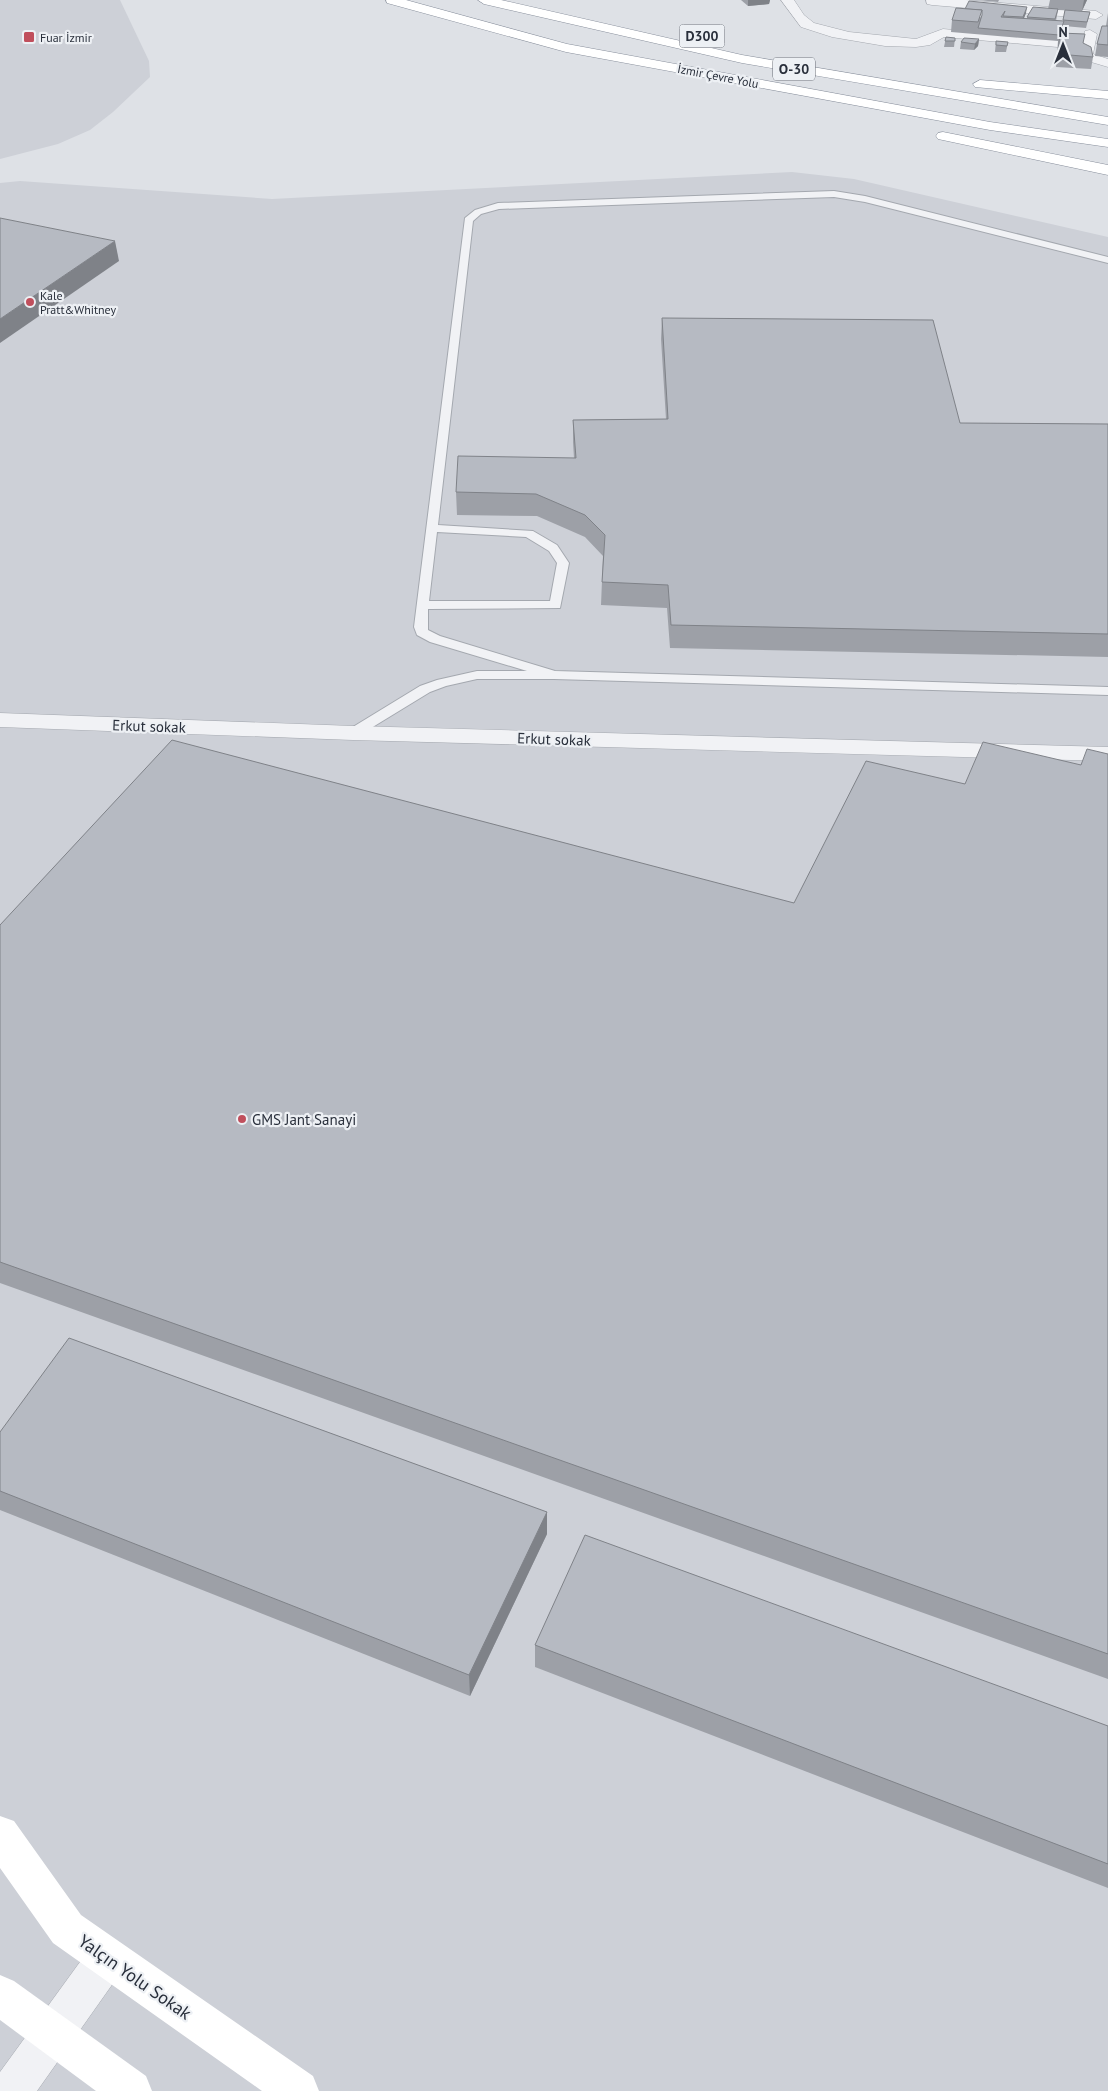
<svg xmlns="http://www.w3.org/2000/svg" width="1108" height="2091" viewBox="0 0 1108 2091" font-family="'PT Sans',sans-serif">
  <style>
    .built { fill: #cdd0d7 }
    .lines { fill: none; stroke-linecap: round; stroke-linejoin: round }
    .lane-casing { stroke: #a4a8af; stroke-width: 2 }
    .street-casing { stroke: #a4a8af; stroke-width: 1 }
    .highway-casing { stroke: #878e9b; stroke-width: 1 }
    .lane { fill: #f1f2f5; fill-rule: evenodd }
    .street { fill: #f1f2f5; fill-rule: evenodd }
    .secondary { fill: #fff; fill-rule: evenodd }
    .highway { fill: #fff; fill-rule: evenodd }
    .wall { fill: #9da0a7 }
    .shaded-wall { fill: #7f8288 }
    .building { fill: #b6bac2; stroke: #7f8288 }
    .poi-dot { fill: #c04f5c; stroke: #edf0f4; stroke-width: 2 }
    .labels { text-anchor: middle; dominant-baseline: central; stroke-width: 4.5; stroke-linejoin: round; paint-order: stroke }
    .far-poi-label { font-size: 12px; fill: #292f3b; stroke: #edf0f4; text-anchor: start }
    .far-street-label { font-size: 12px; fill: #292f3b; stroke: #edf0f4 }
    .shield { fill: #edf0f4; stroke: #646972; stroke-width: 1 }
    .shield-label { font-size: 14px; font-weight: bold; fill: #292f3b }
    .street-label { font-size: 15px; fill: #292f3b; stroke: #edf0f4 }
    .poi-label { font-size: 15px; fill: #292f3b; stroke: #edf0f4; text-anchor: start }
    .near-street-label { font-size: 18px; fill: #292f3b; stroke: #edf0f4 }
  </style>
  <rect width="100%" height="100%" fill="#dee1e6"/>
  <!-- built -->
  <g class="built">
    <path d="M0,0h120l29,61 1,16 -37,35 -23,18 -32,14 -58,15z"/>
    <path d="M792,172l62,7 254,58v1854h-1108v-1908l20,-2 252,18z"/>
  </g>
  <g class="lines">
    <defs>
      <path id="lane" d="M834,191l31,5 243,61v6l-243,-61 -31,-5 -335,12 -18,5 -8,7 -35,304 95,6 24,14 12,18 -9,45 -132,1v21l12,6 115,35 553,16v8l-554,-16h-77l-31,7 -16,6 -72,44h-10l-2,-3 2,-3 72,-44 17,-6 40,-9h50l-97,-29 -13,-7 -3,-8 51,-409 10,-8 23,-7zM437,532l89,5 23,14 8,12 -7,38h-121z"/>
      <g id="street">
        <path d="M781,0h13l10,15 10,8 35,9 67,7 27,-10 139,13 3,-11 5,-1 7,4 -4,20 15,5v8l-27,-8 -2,-3 1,-7 -136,-12 -14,8 -14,2 -31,-1 -53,-9 -31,-10z"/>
        <path d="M926,0h40l130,11 7,4 -7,4 -164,-14 -5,-1z"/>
        <path d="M0,713l353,13 755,21v14l-755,-21 -353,-13z"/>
        <path d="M107,1938l14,6 6,14 -6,14 -84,119h-37v-19l93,-128z"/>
      </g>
      <g id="highway">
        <path d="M386,0h20l161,44 423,78 118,17v8l-118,-17 -424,-78 -179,-49z"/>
        <path d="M478,0h23l241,55 366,62v8l-366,-62 -258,-59z"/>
        <path d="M980,80l128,11v8l-133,-12 -2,-3z"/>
        <path d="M943,132l165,33v10l-170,-36 -2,-3 2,-3z"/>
      </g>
    </defs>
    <!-- lane casing -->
    <use href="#lane" class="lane-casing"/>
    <!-- street casing -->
    <use href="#street" class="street-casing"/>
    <!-- highway casing -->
    <use href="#highway" class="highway-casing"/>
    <!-- lane -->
    <use href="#lane" class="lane"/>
    <!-- street -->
    <use href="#street" class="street"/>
    <!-- secondary -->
    <g class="secondary">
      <path d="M0,1816l14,5 67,94 232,161 6,15h-57l-209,-148 -53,-75z"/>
      <path d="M0,1975l14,6 132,95 6,15h-56l-96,-71z"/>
    </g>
    <!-- highway -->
    <use href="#highway" class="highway"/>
  </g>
  <!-- wall -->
  <g class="wall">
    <path d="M741,0h29l-1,4 -21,2z"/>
    <path d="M978,0h21l-1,2z"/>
    <path d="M1050,0h37l-5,11 -24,-1 -2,11h7l2,-11 25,2 -4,16 -22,-2 -2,7 22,11 9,13 -2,12 -35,-2 2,-26 -107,-9 1,-12 74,-7 -2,5 3,1v-2l21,-8z"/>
    <path d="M1108,13v44l-13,-1 2,-12 9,-18z"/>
    <path d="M946,37l9,1 -1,9h-10z"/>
    <path d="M979,39l-1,7 -4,4 -14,-1 1,-7z"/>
    <path d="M996,41l12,1 -2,10h-11z"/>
    <path d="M662,318l298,105 148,1v233l-438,-9 -3,-40 -66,-3 2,-49 -18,-19 -48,-21 -80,-1 -1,-23 118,-34 -1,-16v-22l93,-1 -5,-80z"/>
    <path d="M1108,754v925l-1108,-396v-358l794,-22 171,-119 116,-19z"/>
    <path d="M0,1432l547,80v22l-77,162 -470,-186z"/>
    <path d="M535,1645l573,81v162l-573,-221z"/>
  </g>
  <!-- shaded-wall -->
  <g class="shaded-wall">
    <path d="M748,0h22l-1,4 -21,2z"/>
    <path d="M1084,0h3l-5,11z"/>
    <path d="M1027,7l-1,6 -4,10 1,-6z"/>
    <path d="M979,39l-1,7 -4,4 1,-6z"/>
    <path d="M115,241l4,20 -119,82v-24z"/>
    <path d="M547,1512v22l-77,162 -1,-21z"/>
  </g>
  <!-- building -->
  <g class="building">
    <path d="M969,1l58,6 -4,10 -20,-1 2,-5 -4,6 63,4 -5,14 -81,-7 4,-13v-5l-17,-1z"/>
    <path d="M1033,7l25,2 -3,10 -28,-2z"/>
    <path d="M956,8l26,2 -4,12 -26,-2z"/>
    <path d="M1065,10l25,2 -3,10 -24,-2z"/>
    <path d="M1102,26h6v19l-11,-1z"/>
    <path d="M1060,33l25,1 -2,9 8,4 2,10 -35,-3z"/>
    <path d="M946,37l9,1v3h-10z"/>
    <path d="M964,38l15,1 -4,5 -14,-2z"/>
    <path d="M996,41l12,1 -1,4 -11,-1z"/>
    <path d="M0,218l115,23 -115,78z"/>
    <path d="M662,318l271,2 27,103 148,1v210l-437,-9 -3,-40 -66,-3 3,-47 -20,-20 -49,-21 -80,-2 2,-36 118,2 -3,-38 95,-1z"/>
    <path d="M172,740l622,163 72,-142 99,23 18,-42 98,23 6,-16 21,5v900l-1108,-392v-337z"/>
    <path d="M69,1338l478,174 -78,163 -469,-184v-59z"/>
    <path d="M585,1535l523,191v138l-573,-219z"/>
  </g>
  <!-- markers -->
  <g class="poi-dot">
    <rect x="23" y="31" width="12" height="12" rx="2.5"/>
    <circle cx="30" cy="302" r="5"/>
    <circle cx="242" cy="1119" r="5"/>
  </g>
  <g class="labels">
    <!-- far-poi labels -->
    <g class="far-poi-label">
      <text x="40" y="37">Fuar İzmir</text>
      <text x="40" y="295">Kale<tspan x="40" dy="14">Pratt&amp;Whitney</tspan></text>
    </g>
    <!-- far-street labels -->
    <g class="far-street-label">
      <text transform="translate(718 76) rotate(11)">İzmir Çevre Yolu</text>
    </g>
    <!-- shield labels -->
    <g class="shield">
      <rect x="679.5" y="24.5" width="45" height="23" rx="4"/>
      <rect x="773" y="57.5" width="42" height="23" rx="4"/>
    </g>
    <g class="shield-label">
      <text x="702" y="36">D300</text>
      <text x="794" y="69">O-30</text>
    </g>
    <!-- street labels -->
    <g class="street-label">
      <text transform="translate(149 726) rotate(2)">Erkut sokak</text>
      <text transform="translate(554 739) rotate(2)">Erkut sokak</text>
    </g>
    <!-- poi labels -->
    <g class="poi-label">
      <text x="252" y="1119">GMS Jant Sanayi</text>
    </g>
    <!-- near-street labels -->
    <g class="near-street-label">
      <text transform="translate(135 1977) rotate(35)">Yalçın Yolu Sokak</text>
    </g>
  </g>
  <!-- north arrow -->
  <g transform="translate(1063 45)" stroke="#edf0f4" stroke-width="4" paint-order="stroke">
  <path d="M0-4L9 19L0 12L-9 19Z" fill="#292f3b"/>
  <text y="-8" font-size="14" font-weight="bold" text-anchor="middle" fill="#292f3b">N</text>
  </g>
</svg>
